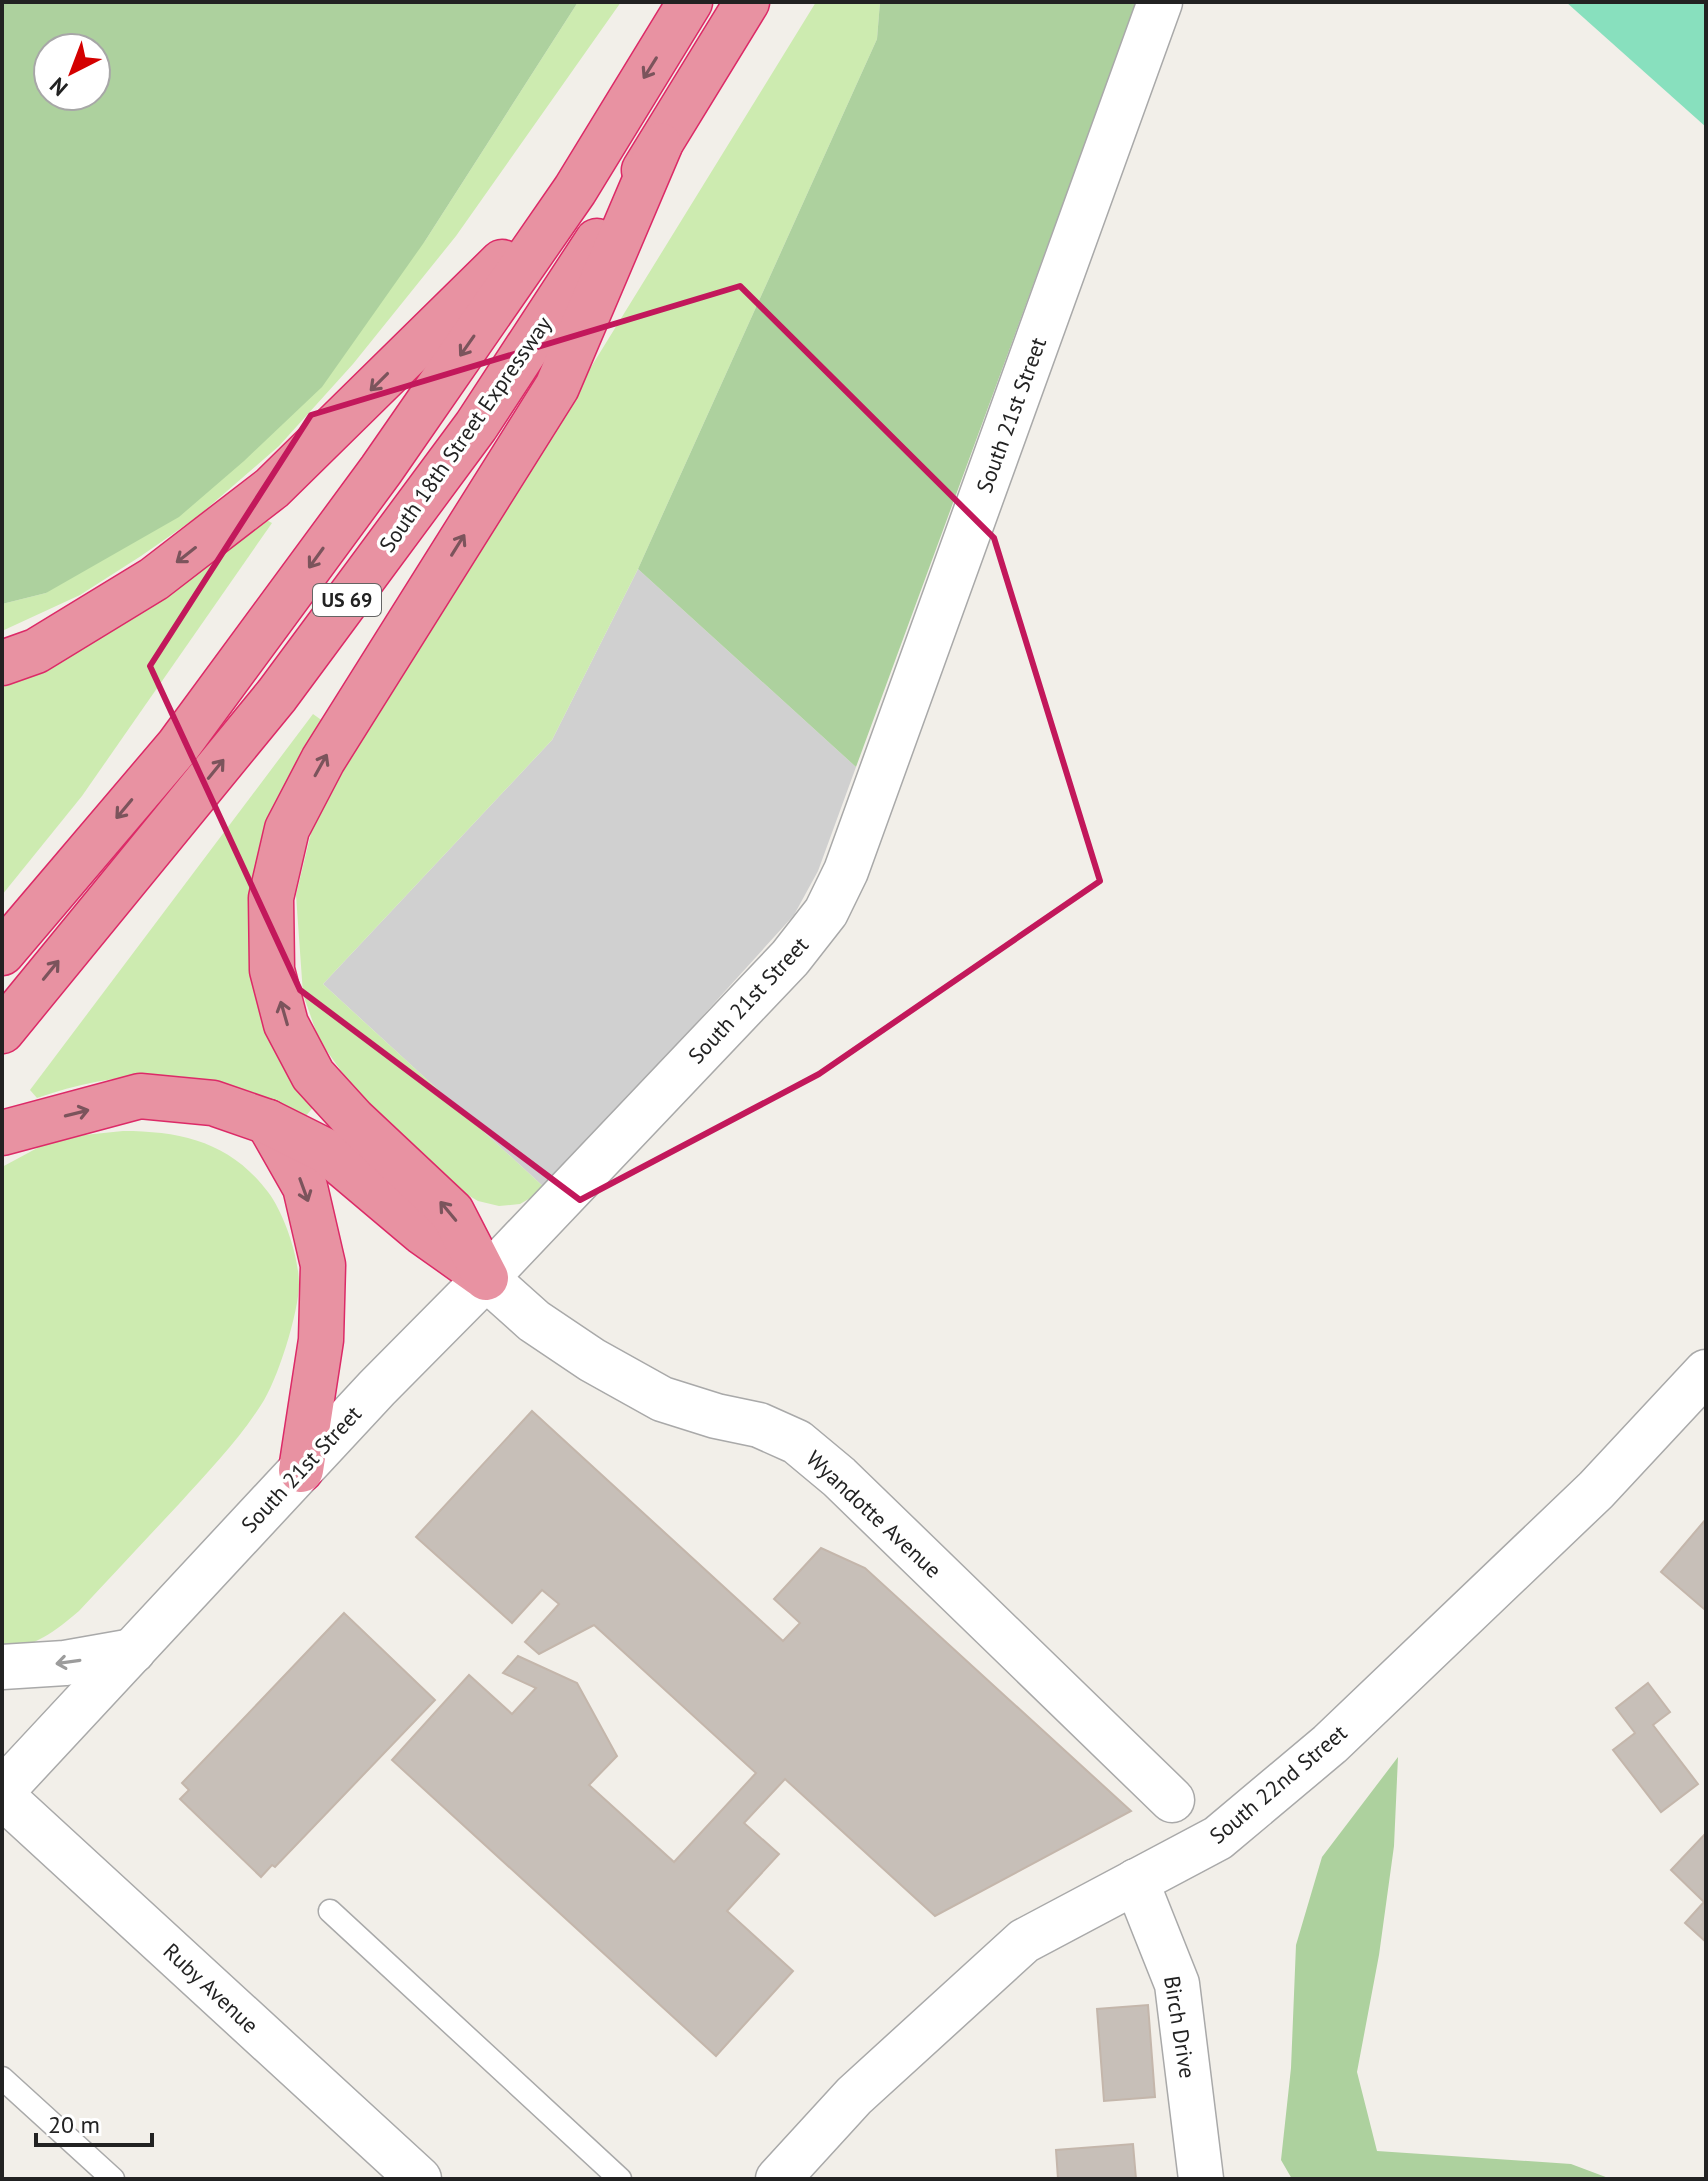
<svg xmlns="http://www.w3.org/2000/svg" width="1708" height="2181" viewBox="0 0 1708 2181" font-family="'PT Sans',sans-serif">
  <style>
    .religious { fill: #d0d0d0 }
    .grass { fill: #cdebb0 }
    .forest { fill: #add19e; fill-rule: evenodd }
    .pitch { fill: #88e0be }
    .building { fill: #c7bfb8; stroke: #c4b6ab; stroke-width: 2 }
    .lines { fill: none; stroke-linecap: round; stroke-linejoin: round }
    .service-casing { stroke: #a9a9a9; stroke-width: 25 }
    .minor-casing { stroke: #a9a9a9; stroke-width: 47 }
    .tertiary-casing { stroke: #a9a9a9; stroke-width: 47 }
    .motorway-casing { stroke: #dc2a67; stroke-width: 47 }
    .service { stroke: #fff; stroke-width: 22 }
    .minor { stroke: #fff; stroke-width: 44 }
    .tertiary { stroke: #fff; stroke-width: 44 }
    .motorway { stroke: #e892a2; stroke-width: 44 }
    .oneway { stroke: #7b545c }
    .oneway2 { stroke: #9c9c9c }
    .marked { fill: none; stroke: #c2185b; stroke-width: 6; stroke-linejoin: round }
    .labels { text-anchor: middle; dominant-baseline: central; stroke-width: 7; stroke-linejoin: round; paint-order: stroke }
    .shield { fill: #fff; stroke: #646464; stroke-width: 2 }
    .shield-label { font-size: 20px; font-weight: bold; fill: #222 }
    .street-label { font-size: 22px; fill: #222; stroke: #fff }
  </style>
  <rect width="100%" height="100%" fill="#f2efe9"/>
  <!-- religious -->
  <path class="religious" d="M638,569l218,198 -38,104 -24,44 -248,274 -223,-205 229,-244z"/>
  <!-- grass -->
  <g class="grass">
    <path d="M578,2h43l-165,234 -103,128 -74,82 -82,71 -56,39 -61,39 -78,36v-27l44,-11 379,-352z"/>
    <path d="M816,2h64l-3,37 -239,530 -86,171 -229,244 223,205 -26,15 -21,2 -21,-5 -17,-10 -107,-102 -35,-49 -16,-46 -7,-99 15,-62 17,-39z"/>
    <path d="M259,516l13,7 -190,273 -80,99v-212z"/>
    <path d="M313,714l14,10 -65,131 53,250 -10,12c-28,-11 -57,-26 -86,-34 -60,-15 -124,-5 -182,15l-7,-8z"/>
    <path d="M123,1131c60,0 108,12 145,61 16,21 31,65 31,92 0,28 -22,98 -38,121 -23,36 -53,67 -82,99 -33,35 -66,71 -100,107 -22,19 -47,38 -77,39v-483l39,-21 43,-11z"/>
  </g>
  <!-- forest -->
  <g class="forest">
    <path d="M2,2h576l-153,239 -103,146 -78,74 -65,56 -133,76 -44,11zM48,48h48v48h-48z"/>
    <path d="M880,2h257l-281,765 -218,-198 239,-530z"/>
    <path d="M1398,1757l-4,89 -15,109 -22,117 20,79 194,13 40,15h-319l-11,-19 10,-92 5,-123 26,-88z"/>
  </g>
  <!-- pitch -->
  <path class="pitch" d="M1566,2h140v125z"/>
  <!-- building -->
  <g class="building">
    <path d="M532,1411l251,230 17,-18 -26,-24 47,-51 44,20 266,243 -196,105 -150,-137 -41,44 35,31 -52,57 66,60 -77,85 -324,-296 77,-85 43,39 24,-26 -33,-15 15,-17 59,27 40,73 -28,29 85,77 82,-89 -162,-148 -55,29 -14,-12 34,-38 -17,-14 -30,33 -96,-86z"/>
    <path d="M1706,1519v88l-2,2 -43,-37z"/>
    <path d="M344,1613l91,87 -160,167 -3,-2 -11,12 -81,-78 9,-9 -7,-7z"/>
    <path d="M1648,1683l22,29 -17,13 45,59 -37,28 -48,-62 22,-17 -19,-25z"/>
    <path d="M1706,1833v109l-21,-19 19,-21 -33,-32z"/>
    <path d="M1148,2005l7,92 -51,4 -7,-92z"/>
    <path d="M1133,2144l3,35h-78l-2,-29z"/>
  </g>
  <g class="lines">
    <defs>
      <g id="service">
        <path d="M330,1911l290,268"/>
        <path d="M2,2078l111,101"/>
      </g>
      <g id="minor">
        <path d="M486,1278l48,43 58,39 70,39 54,17 43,9 38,17 42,35 333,323"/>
        <path d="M2,1791l375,-403 109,-110 304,-320 36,-46 20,-41 314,-869"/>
        <path d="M2,1796l417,383"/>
        <path d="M1136,1881l41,103 24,195"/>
        <path d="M778,2179l76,-83 170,-155 194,-103 112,-94 266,-254 110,-118"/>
      </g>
      <path id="tertiary" d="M2,1667l63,-4 68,-12"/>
      <g id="motorway">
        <path d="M644,170l103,-168"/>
        <path d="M2,663l34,-12 118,-72 118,-91 230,-226"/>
        <path d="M2,953l176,-207 203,-276 194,-280 115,-188"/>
        <path d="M2,1031l275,-336 199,-269 121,-185"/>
        <path d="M268,1122l37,65 18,78 -2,75 -20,130"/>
        <path d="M2,1133l138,-37 73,7 55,19 58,29 96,81 59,42"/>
        <path d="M486,1278l-34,-66 -98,-92 -41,-45 -27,-51 -14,-54 -1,-72 16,-69 36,-69 234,-373 103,-242"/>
      </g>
    </defs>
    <!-- service casing -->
    <use href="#service" class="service-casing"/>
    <!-- minor casing -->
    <use href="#minor" class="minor-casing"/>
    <!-- tertiary casing -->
    <use href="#tertiary" class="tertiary-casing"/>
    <!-- motorway casing -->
    <use href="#motorway" class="motorway-casing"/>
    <!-- service -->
    <use href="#service" class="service"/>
    <!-- minor -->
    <use href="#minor" class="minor"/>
    <!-- tertiary -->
    <use href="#tertiary" class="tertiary"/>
    <!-- motorway -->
    <use href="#motorway" class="motorway"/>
  </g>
  <!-- one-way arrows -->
  <defs><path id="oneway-shaft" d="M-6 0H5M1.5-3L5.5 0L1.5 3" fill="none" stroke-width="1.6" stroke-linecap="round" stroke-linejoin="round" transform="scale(2)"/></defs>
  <g class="oneway">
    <use href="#oneway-shaft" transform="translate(650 68) rotate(122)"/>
    <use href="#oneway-shaft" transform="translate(467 346) rotate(125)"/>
    <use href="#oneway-shaft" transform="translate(379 382) rotate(135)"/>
    <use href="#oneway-shaft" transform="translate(458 545) rotate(-58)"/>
    <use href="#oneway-shaft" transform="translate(186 555) rotate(142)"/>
    <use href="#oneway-shaft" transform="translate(316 558) rotate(126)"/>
    <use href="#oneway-shaft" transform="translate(321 765) rotate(-61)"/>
    <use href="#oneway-shaft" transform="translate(216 769) rotate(-51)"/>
    <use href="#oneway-shaft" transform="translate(124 809) rotate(130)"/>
    <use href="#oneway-shaft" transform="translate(51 970) rotate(-51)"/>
    <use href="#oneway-shaft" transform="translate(284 1013) rotate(-106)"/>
    <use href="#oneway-shaft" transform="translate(77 1113) rotate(-14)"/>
    <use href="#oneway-shaft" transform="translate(304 1190) rotate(70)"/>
    <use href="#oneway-shaft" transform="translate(448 1211) rotate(-130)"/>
  </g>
  <use class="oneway2" href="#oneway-shaft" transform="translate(68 1662) rotate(172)"/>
  <!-- marked area -->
  <path class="marked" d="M740,286l254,252 106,343 -281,193 -239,126 -280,-210 -150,-324 161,-251z"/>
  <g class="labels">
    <!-- shield labels -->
    <rect class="shield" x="313" y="584" width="68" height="32" rx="6"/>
    <g class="shield-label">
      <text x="347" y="600">US 69</text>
    </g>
    <!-- street labels -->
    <g class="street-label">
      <text transform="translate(1011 415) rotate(-70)">South 21st Street</text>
      <text transform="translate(465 434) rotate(-55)">South 18th Street Expressway</text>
      <text transform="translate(748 1000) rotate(-47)">South 21st Street</text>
      <text transform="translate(301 1469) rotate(-47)">South 21st Street</text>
      <text transform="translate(874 1514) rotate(43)">Wyandotte Avenue</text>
      <text transform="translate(1278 1784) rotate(-40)">South 22nd Street</text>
      <text transform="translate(211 1988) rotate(43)">Ruby Avenue</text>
      <text transform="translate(1180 2027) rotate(81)">Birch Drive</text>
    </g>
  </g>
  <!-- border -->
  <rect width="1708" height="2181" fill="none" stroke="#222222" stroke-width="8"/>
  <!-- north arrow -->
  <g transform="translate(72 72) rotate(222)"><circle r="38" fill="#ffffff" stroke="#a7a7a7" stroke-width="2"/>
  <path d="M0-6L14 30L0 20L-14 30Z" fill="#d40000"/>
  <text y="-12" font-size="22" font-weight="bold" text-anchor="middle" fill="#222222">N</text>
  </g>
  <!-- scale -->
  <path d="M36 2133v12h116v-12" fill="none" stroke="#222222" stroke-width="4"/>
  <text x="48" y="2133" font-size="24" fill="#222222" stroke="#ffffff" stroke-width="6" paint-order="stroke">20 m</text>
</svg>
